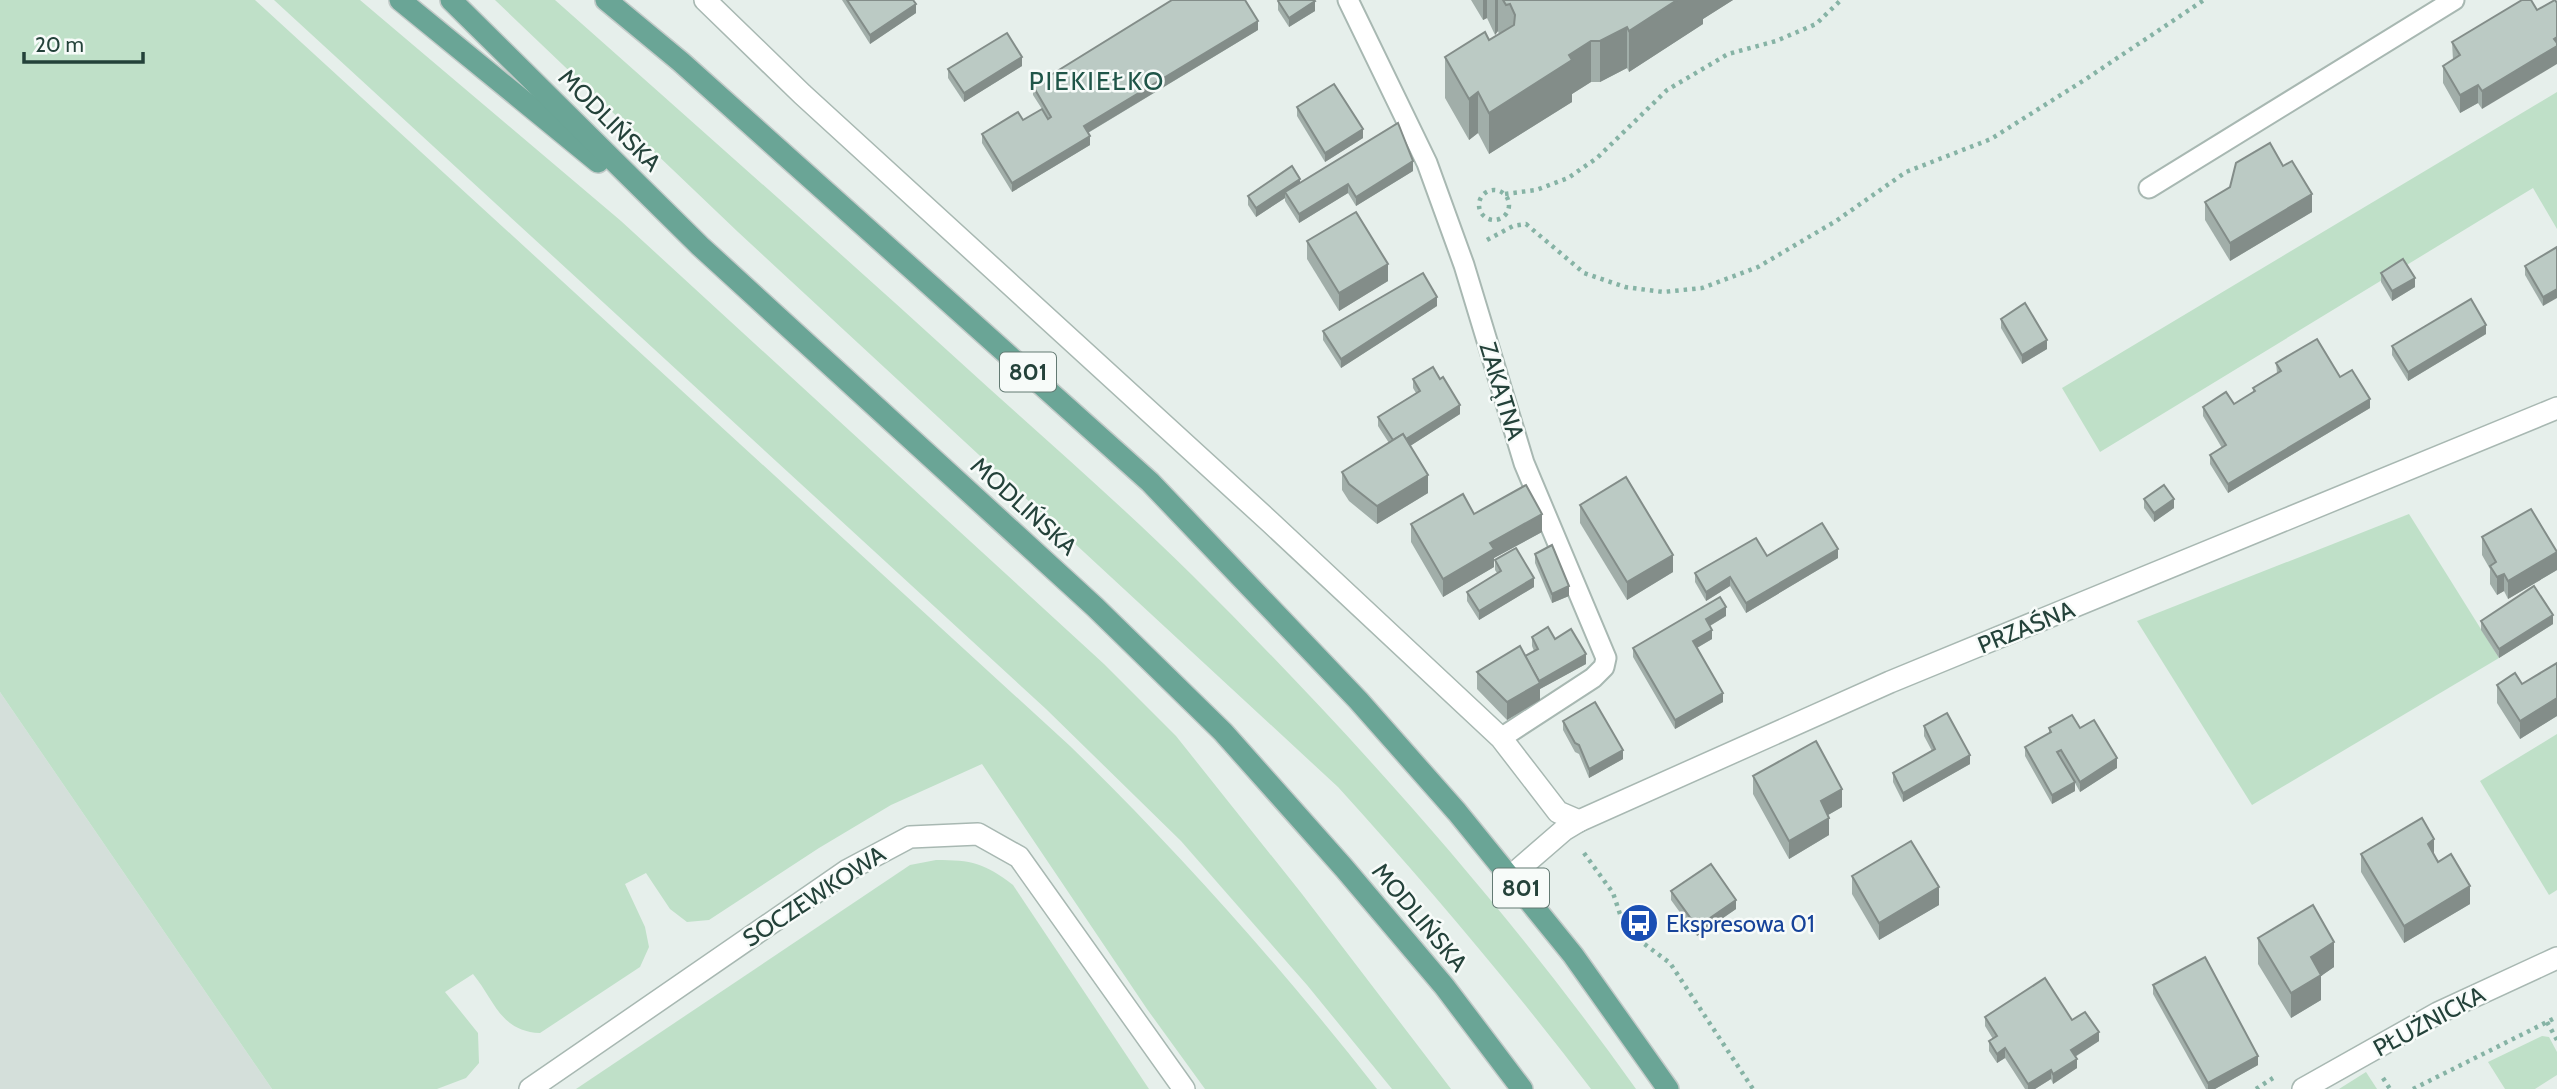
<svg xmlns="http://www.w3.org/2000/svg" width="2557" height="1089" viewBox="0 0 2557 1089" font-family="Cabin,sans-serif">
  <style>
    .built { fill: #d4dfda }
    .green { fill: #bfe0c8 }
    .lines { fill: none; stroke-linecap: round; stroke-linejoin: round }
    .service-casing { stroke: #a8b8b2; stroke-width: 23 }
    .minor-casing { stroke: #a8b8b2; stroke-width: 24 }
    .primary-casing { stroke: #c2cac8; stroke-width: 24 }
    .path { stroke: #86b3a5; stroke-width: 4.5; stroke-dasharray: 3.5 5; stroke-linecap: butt }
    .service { stroke: #fff; stroke-width: 19 }
    .minor { stroke: #fff; stroke-width: 21 }
    .primary { stroke: #6aa596; stroke-width: 21 }
    .wall { fill: #a1aea9 }
    .shaded-wall { fill: #838d89 }
    .building { fill: #bbcac4; stroke: #838d89; stroke-width: 2 }
    .labels { text-anchor: middle; dominant-baseline: central; stroke-width: 5; stroke-linejoin: round; paint-order: stroke }
    .shield { fill: #f7fbf9; stroke: #637a73; stroke-width: 2 }
    .shield-label { font-size: 23px; font-weight: bold; fill: #24423a }
    .street-label { font-size: 24px; fill: #24423a; stroke: #f7fbf9 }
    .transit-label { font-size: 24px; fill: #164399; stroke: #f7fbf9; text-anchor: start }
    .neighbourhood-label { font-size: 26px; letter-spacing: 2px; fill: #1f5548; stroke: #f7fbf9 }
  </style>
  <rect width="100%" height="100%" fill="#e6efeb"/>
  <!-- built -->
  <path class="built" d="M0,692l272,397h-272z"/>
  <!-- green -->
  <g class="green">
    <path d="M0,0h255l815,746c110,107 212,222 307,343h-172l-58,-80 -165,-245 -91,41 -72,43 -110,72 -22,2 -17,-13 -24,-36 -21,11 20,43 4,20 -9,20 -100,66c-40,-2 -45,-32 -67,-59l-28,18 33,41 1,30 -13,15 -29,11h-165l-272,-397z"/>
    <path d="M274,0h86l261,221 483,443 72,72 126,158 149,195h-59l-85,-104 -126,-144 -135,-132z"/>
    <path d="M495,0h60c135,120 270,239 404,361 78,71 158,140 233,214 160,159 313,330 444,514h-45c-80,-105 -165,-205 -253,-302l-600,-555z"/>
    <path d="M2557,92v137l-24,-41 -433,264 -38,-64z"/>
    <path d="M2409,514l90,144 -247,147 -115,-184z"/>
    <path d="M2557,734v156l-8,5 -69,-114z"/>
    <path d="M936,860c36,0 48,3 77,25l136,204h-573l334,-224z"/>
    <path d="M2542,1036l7,1 8,15v23l-22,14h-30l-17,-27z"/>
    <path d="M2366,1072l11,17h-38z"/>
  </g>
  <g class="lines">
    <defs>
      <g id="service">
        <path d="M1348,0l79,163 37,102 60,198 82,195 -2,9 -11,11 -92,60"/>
        <path d="M2149,188l305,-188"/>
      </g>
      <g id="minor">
        <path d="M705,0l97,94 468,428 231,216 57,74 21,9"/>
        <path d="M1511,876l53,-46 15,-9 311,-139 667,-274"/>
        <path d="M530,1089l318,-219 62,-33 68,-3 41,23 165,232"/>
        <path d="M2303,1089l135,-76 119,-55"/>
      </g>
      <g id="primary">
        <path d="M400,0l198,162"/>
        <path d="M451,0l249,246 395,361 128,125 121,136 100,118 78,103"/>
        <path d="M606,0l75,62 469,420 208,218 99,112 116,143 95,134"/>
      </g>
    </defs>
    <!-- service casing -->
    <use href="#service" class="service-casing"/>
    <!-- minor casing -->
    <use href="#minor" class="minor-casing"/>
    <!-- primary casing -->
    <use href="#primary" class="primary-casing"/>
    <!-- path -->
    <g class="path">
      <circle cx="1494" cy="205" r="15"/>
      <path d="M1505,194l31,-4 32,-12 29,-20 70,-68 61,-36 48,-13 40,-17 25,-24"/>
      <path d="M1487,240l26,-14 13,-2 58,49 41,14 38,5 39,-4 56,-21 78,-46 70,-49 85,-33 95,-60 118,-79"/>
      <path d="M1584,853l29,40 7,21 23,29 27,20 83,126"/>
      <path d="M2547,1022l10,18"/>
      <path d="M2383,1078l7,11"/>
      <path d="M2256,1089l17,-11"/>
      <path d="M2413,1089l144,-72"/>
    </g>
    <!-- service -->
    <use href="#service" class="service"/>
    <!-- minor -->
    <use href="#minor" class="minor"/>
    <!-- primary -->
    <use href="#primary" class="primary"/>
  </g>
  <!-- wall -->
  <g class="wall">
    <path d="M842,0h71l3,13 -46,31z"/>
    <path d="M1471,0h262l-30,19v5l-74,48 -2,-4 -27,14h-9l-19,12v8l-83,52 -11,-21 -9,7 -24,-42v-41l44,-17 10,-6 -1,-3 -3,4 -8,-17 -4,2z"/>
    <path d="M2522,0l-40,109 -4,-6 -18,10 -17,-30v-17l10,-6 -1,-18z"/>
    <path d="M1278,1l37,10 -26,16 -11,-17z"/>
    <path d="M1258,30l-170,103 2,12 -78,47 -30,-49v-9l41,-14 19,-11 -9,-14v-9z"/>
    <path d="M1022,66l-58,36 -16,-24v-9z"/>
    <path d="M1297,107l66,31 -38,24 -28,-46z"/>
    <path d="M1413,171l-57,35 -8,-13 -49,30 -14,-22v-3l-29,19 -8,-12v-9l52,-14z"/>
    <path d="M2230,187l82,25 -82,49 -25,-41v-18z"/>
    <path d="M1307,241l81,40 -49,30 -32,-52z"/>
    <path d="M2557,247l-14,59 -18,-31v-9z"/>
    <path d="M2381,273l34,14 -23,14 -11,-19z"/>
    <path d="M1437,306l-96,62 -18,-28v-9z"/>
    <path d="M2001,319l46,30 -25,15 -21,-36z"/>
    <path d="M2486,334l-78,47 -16,-26v-9z"/>
    <path d="M2276,363l64,14 30,31 -142,85 -18,-29v-9l12,-7 -19,-32v-9l31,-3 19,-12v-4l24,-15z"/>
    <path d="M1413,379l47,35 -50,32 18,47 -51,31 -28,-23 -7,-11v-18l47,-29 -11,-17v-9l38,-24 -3,-5z"/>
    <path d="M2144,499l30,9 -20,14 -10,-14z"/>
    <path d="M1580,505l93,67 -46,28 -47,-77z"/>
    <path d="M1474,514l68,18 -48,26v9l-51,30 -32,-55v-18z"/>
    <path d="M2482,537l75,33 -49,29 -4,-8 -7,4 -7,-11v-15l-8,-14z"/>
    <path d="M1535,554l34,42 -17,7 -17,-40z"/>
    <path d="M1767,556l71,2 -92,55 -16,-27 -24,15 -11,-19v-9z"/>
    <path d="M1495,560l39,27 -55,33 -12,-19v-9l30,-19 -2,-3z"/>
    <path d="M1726,616l-16,10 2,13 -15,9 26,54 -48,27 -42,-72v-9z"/>
    <path d="M2481,621l72,3 -54,34 -18,-28z"/>
    <path d="M1532,637l23,2 31,25 -46,25v11l-33,20 -30,-31v-17l48,-16 9,-5 -2,-5z"/>
    <path d="M2557,663v53l-37,23 -23,-36v-18l25,-1z"/>
    <path d="M1563,721l60,38 -34,19 -10,-24 -4,-2 -12,-22z"/>
    <path d="M1924,726l46,38 -67,38 -10,-20v-9l39,-22 -8,-15z"/>
    <path d="M2049,728h31l37,40 -37,24 -5,-9v8l-23,13 -27,-48v-9l24,-14z"/>
    <path d="M1753,776l89,31 -14,8 1,20 -40,24 -36,-65z"/>
    <path d="M2361,854l73,1 36,49 -66,39 -43,-71z"/>
    <path d="M1852,876l87,29 -60,35 -27,-46z"/>
    <path d="M1671,891l65,18 -39,27 -26,-36z"/>
    <path d="M2258,938l76,29 -13,9v24l-30,18 -33,-54z"/>
    <path d="M2153,985l105,80 -43,24h-9l-53,-95z"/>
    <path d="M1985,1017l87,3 27,21 -24,16 2,11 -24,16 -2,-5 -16,10h-10l-20,-31 -8,5 -8,-12v-10l4,-2 -8,-13z"/>
  </g>
  <!-- shaded-wall -->
  <g class="shaded-wall">
    <path d="M1483,0h4v18l-4,2z"/>
    <path d="M1495,0h3v31l-3,4z"/>
    <path d="M1677,0h56l-30,19v5l-74,48v-41z"/>
    <path d="M1315,1v10l-26,16v-9z"/>
    <path d="M916,4v9l-46,31v-9z"/>
    <path d="M1258,21v9l-174,105v-9z"/>
    <path d="M1627,27v41l-27,14v-41z"/>
    <path d="M2557,37v27l-75,45v-18z"/>
    <path d="M1591,41v41l-19,12v8l-83,52v-41l80,-58z"/>
    <path d="M1022,57v9l-58,36v-9z"/>
    <path d="M2478,85v18l-18,10v-18z"/>
    <path d="M1478,92v41l-9,7v-41z"/>
    <path d="M1363,129v9l-38,24v-9z"/>
    <path d="M1090,136v9l-78,47v-9z"/>
    <path d="M1413,161v10l-57,35v-9z"/>
    <path d="M1300,179v9l-15,4v6l-29,19v-9z"/>
    <path d="M1348,184v9l-49,30v-9z"/>
    <path d="M2312,194v18l-82,49v-18z"/>
    <path d="M1388,264v17l-49,30v-18z"/>
    <path d="M2415,278v9l-23,14v-10z"/>
    <path d="M2557,289v9l-14,8v-9z"/>
    <path d="M1437,297v9l-96,62v-9z"/>
    <path d="M2486,325v9l-78,47v-9z"/>
    <path d="M2047,340v9l-25,15v-9z"/>
    <path d="M2370,399v9l-142,85v-9z"/>
    <path d="M1460,405v9l-64,41v-9z"/>
    <path d="M1428,475v18l-51,31v-18z"/>
    <path d="M2174,499v9l-20,14v-9z"/>
    <path d="M1542,514v18l-48,26v9l-51,30v-18l47,-36z"/>
    <path d="M1838,549v9l-92,55v-10z"/>
    <path d="M2557,552v18l-49,29v-18z"/>
    <path d="M1673,555v17l-46,28v-18z"/>
    <path d="M2504,574v17l-7,4v-18z"/>
    <path d="M1730,577v9l-24,15v-9z"/>
    <path d="M1534,578v9l-55,33v-9z"/>
    <path d="M1569,586v10l-17,7v-9z"/>
    <path d="M1726,607v9l-20,12v-9z"/>
    <path d="M2553,615v9l-54,34v-9z"/>
    <path d="M1712,630v9l-19,11v-9z"/>
    <path d="M1586,654v10l-46,25v11l-33,20v-18l28,-19z"/>
    <path d="M1723,693v9l-48,27v-9z"/>
    <path d="M2557,698v18l-37,23v-18z"/>
    <path d="M1623,750v9l-34,19v-9z"/>
    <path d="M1970,755v9l-67,38v-9z"/>
    <path d="M2117,758v10l-37,24v-10z"/>
    <path d="M2075,782v9l-23,13v-9z"/>
    <path d="M1842,789v18l-21,12v-18z"/>
    <path d="M1829,818v17l-40,24v-18z"/>
    <path d="M2434,839v18l-6,-13z"/>
    <path d="M2470,886v18l-66,39v-17z"/>
    <path d="M1939,887v18l-60,35v-17z"/>
    <path d="M1736,900v9l-39,27v-9z"/>
    <path d="M2334,942v25l-13,9v24l-30,18v-25l20,-36z"/>
    <path d="M2099,1032v9l-28,18v-9z"/>
    <path d="M2005,1048v10l-8,5v-9z"/>
    <path d="M2258,1056v9l-43,24h-7v-6z"/>
    <path d="M2077,1059v9l-24,16v-10z"/>
    <path d="M2051,1070v9l-16,10h-7v-5z"/>
  </g>
  <!-- building -->
  <g class="building">
    <path d="M847,0h66l3,4 -46,31z"/>
    <path d="M1172,0h73l13,21 -174,105 6,10 -78,47 -30,-49 36,-22 5,8 19,-11 6,10 3,-2 -18,-31z"/>
    <path d="M1279,0h35l1,1 -26,17 -11,-17z"/>
    <path d="M1503,0h174l-48,31 -2,-4 -27,14h-9l-22,14 3,5 -83,53 -11,-21 -9,7 -24,-42 40,-25 4,8 25,-15 1,-10 -5,-11 -4,1z"/>
    <path d="M2522,0h9l6,10 18,-10 2,3v34l-3,2 3,4v3l-75,45 -4,-6 -18,10 -17,-29 17,-11 -8,-13z"/>
    <path d="M1007,33l15,24 -58,36 -16,-24z"/>
    <path d="M1334,84l29,45 -38,24 -28,-46z"/>
    <path d="M1398,123l15,38 -57,36 -8,-13 -49,30 -14,-22z"/>
    <path d="M2270,143l13,23 9,-5 20,33 -82,49 -25,-41 25,-15 6,-24z"/>
    <path d="M1292,166l8,13 -44,29 -8,-12z"/>
    <path d="M1356,212l32,52 -49,29 -32,-52z"/>
    <path d="M2557,247v42l-14,8 -18,-31z"/>
    <path d="M2403,259l12,19 -23,13 -11,-18z"/>
    <path d="M1423,273l14,24 -96,62 -18,-28z"/>
    <path d="M2471,299l15,26 -78,47 -16,-26z"/>
    <path d="M2025,303l22,37 -25,15 -21,-36z"/>
    <path d="M2317,339l23,38 12,-7 18,29 -142,85 -18,-29 16,-10 -23,-38 23,-15 8,12 21,-13 -2,-3 28,-17 -5,-8z"/>
    <path d="M1433,367l7,12 3,-2 17,28 -54,34 -3,-5 -10,6 -15,-23 42,-26 -7,-12z"/>
    <path d="M1403,434l25,41 -51,31 -28,-22 -7,-12z"/>
    <path d="M1626,477l47,78 -46,27 -47,-77z"/>
    <path d="M1526,485l16,29 -52,29 4,6 -51,30 -32,-55 52,-30 11,20z"/>
    <path d="M2164,485l10,14 -20,14 -10,-14z"/>
    <path d="M2531,509l26,43 -49,29 -4,-7 -7,3 -7,-11 6,-4 -14,-25z"/>
    <path d="M1822,523l16,26 -92,54 -16,-26 -24,15 -11,-19 61,-35 11,18z"/>
    <path d="M1552,545l17,41 -17,8 -17,-40z"/>
    <path d="M1516,548l18,30 -55,33 -12,-19 34,-21 -6,-11z"/>
    <path d="M2534,586l19,29 -54,34 -18,-28z"/>
    <path d="M1720,597l6,10 -20,12 6,11 -19,11 30,52 -48,27 -42,-72z"/>
    <path d="M1548,627l7,12 16,-10 15,25 -47,27 -14,-25 13,-7 -6,-12z"/>
    <path d="M1520,646l20,37 -33,19 -30,-30z"/>
    <path d="M2557,663v35l-37,23 -23,-36 18,-12 7,11z"/>
    <path d="M1595,702l28,48 -34,19 -10,-24 -4,-2 -12,-22z"/>
    <path d="M1947,713l23,42 -67,38 -10,-20 42,-24 -11,-23z"/>
    <path d="M2072,715l8,13 14,-8 23,38 -37,24 -19,-32 -4,2 18,30 -23,13 -27,-48 26,-15 -2,-4z"/>
    <path d="M1816,741l26,48 -21,12 8,17 -40,23 -36,-65z"/>
    <path d="M2422,818l12,21 -6,5 10,18 13,-8 19,32 -66,40 -43,-72z"/>
    <path d="M1911,841l28,46 -60,36 -27,-47z"/>
    <path d="M1711,864l25,36 -39,27 -26,-36z"/>
    <path d="M2313,905l21,37 -23,15 10,18 -30,18 -33,-55z"/>
    <path d="M2205,957l53,99 -50,27 -55,-98z"/>
    <path d="M2045,978l27,42 13,-8 14,20 -28,18 6,9 -24,15 -2,-4 -23,14 -23,-36 -8,6 -8,-13 8,-5 -12,-19z"/>
  </g>
  <!-- icons -->
  <defs>
    <symbol id="bus-disc" viewBox="-11 -11 22 22"><circle r="9.5" fill="#1a4fb4" stroke="#f7fbf9"/><path d="M-5-6H5V4H4V6H2V4H-2V6H-4V4H-5ZM-3.5-4V0h7V-4ZM-3.5 1.2v1.5H-2V1.2ZM2 1.2v1.5H3.5V1.2Z" fill="#fff"/></symbol>
  </defs>
  <g fill-rule="evenodd">
    <use href="#bus-disc" x="1617" y="901" width="44" height="44"/>
  </g>
  <g class="labels">
    <!-- shield labels -->
    <g class="shield">
      <rect x="1000" y="352.5" width="56" height="39" rx="5"/>
      <rect x="1493" y="868.5" width="56" height="39" rx="5"/>
    </g>
    <g class="shield-label">
      <text x="1028" y="372">801</text>
      <text x="1521" y="888">801</text>
    </g>
    <!-- street labels -->
    <g class="street-label">
      <text transform="translate(610 120) rotate(45)">MODLIŃSKA</text>
      <text transform="translate(1502 391) rotate(73)">ZAKĄTNA</text>
      <text transform="translate(1024 506) rotate(42)">MODLIŃSKA</text>
      <text transform="translate(2026 627) rotate(-22)">PRZAŚNA</text>
      <text transform="translate(814 896) rotate(-33)">SOCZEWKOWA</text>
      <text transform="translate(1420 917) rotate(50)">MODLIŃSKA</text>
      <text transform="translate(2429 1021) rotate(-28)">PŁUŻNICKA</text>
    </g>
    <!-- transit labels -->
    <g class="transit-label">
      <text x="1666" y="923">Ekspresowa 01</text>
    </g>
    <!-- neighbourhood labels -->
    <g class="neighbourhood-label">
      <text x="1097" y="81">PIEKIEŁKO</text>
    </g>
  </g>
  <!-- scale -->
  <path d="M24 52v10h119v-10" fill="none" stroke="#24423a" stroke-width="3.5"/>
  <text x="35" y="52" font-size="21" fill="#24423a" stroke="#f7fbf9" stroke-width="5" paint-order="stroke">20 m</text>
</svg>
